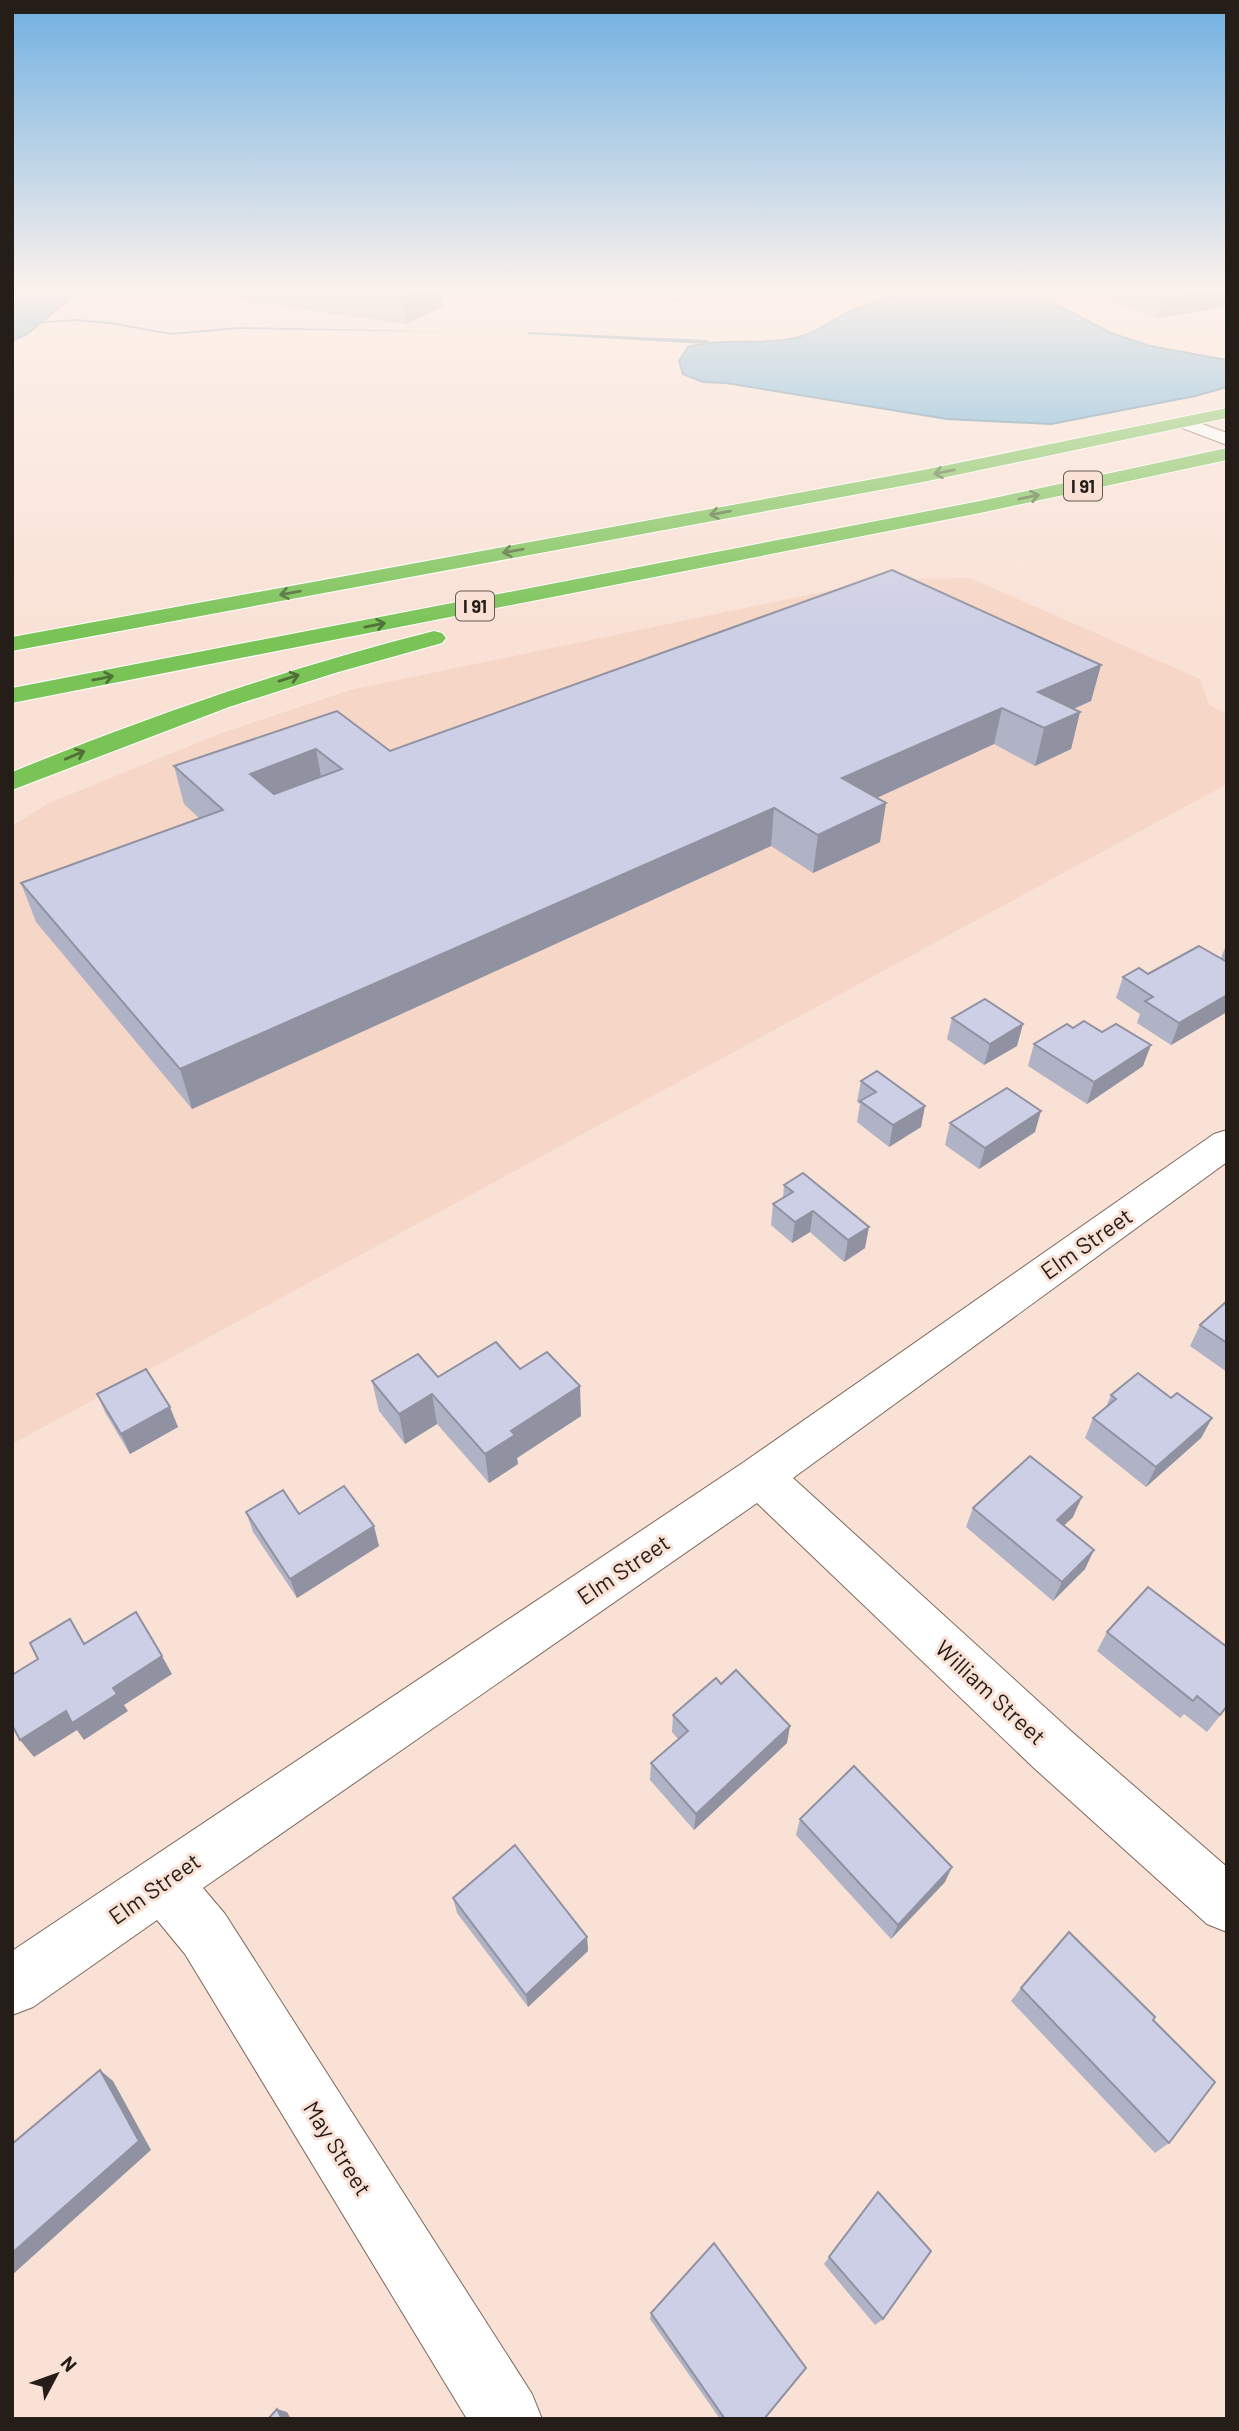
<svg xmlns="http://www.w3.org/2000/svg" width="1239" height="2431" viewBox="0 0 1239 2431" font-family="Barlow,sans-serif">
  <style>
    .built { fill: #f6d6c6 }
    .water { fill: #5daad7; stroke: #4c809e; stroke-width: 2 }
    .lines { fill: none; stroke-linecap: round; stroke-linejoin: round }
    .stream { fill: #4c809e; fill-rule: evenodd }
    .minor-casing { stroke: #7d685d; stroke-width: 2 }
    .highway-casing { stroke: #fff; stroke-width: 2 }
    .minor { fill: #fff; fill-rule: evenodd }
    .highway { fill: #7ac357; fill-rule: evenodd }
    .wall { fill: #b0b2c6 }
    .shaded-wall { fill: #9091a1 }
    .building { fill: #cdcfe6; stroke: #9091a1; stroke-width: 2; fill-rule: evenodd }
    .oneway { stroke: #507038 }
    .labels { text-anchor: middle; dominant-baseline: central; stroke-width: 6; stroke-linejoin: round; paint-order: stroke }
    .shield { fill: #f9e1d5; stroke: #655851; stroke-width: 2 }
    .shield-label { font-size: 18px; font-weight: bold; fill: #251d18 }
    .near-street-label { font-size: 23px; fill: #251d18; stroke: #f9e1d5 }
  </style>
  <rect width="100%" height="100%" fill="#f9e1d5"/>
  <!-- built -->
  <path class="built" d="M970,578l230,101 9,26 18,10v69l-1215,660v-618l37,-23 173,-70 128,-43 535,-111z"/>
  <!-- water -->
  <g class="water">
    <path d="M31,289h51l-55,45 -15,7v-36z"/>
    <path d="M930,289h72l38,7 71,37 39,13 77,14v27l-32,9 -144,28 -104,-5 -221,-36 -23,-1 -20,-8 -4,-13 9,-14c35,-10 71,-1 107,-9 18,-4 32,-14 48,-23 16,-10 68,-24 87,-26z"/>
  </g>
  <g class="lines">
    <!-- stream -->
    <g class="stream">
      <path d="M76,319l34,3 61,11 67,-6 225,5 -225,-3 -67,6 -61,-11 -34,-3 -50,3 -2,-1z"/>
      <path d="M529,332l178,8 3,2 -3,2 -180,-10z"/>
    </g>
    <defs>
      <g id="minor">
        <path d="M680,289h20l-21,11h-10l-2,-3z"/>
        <path d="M1183,417l44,16v12l-50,-19 -3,-4z"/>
        <path d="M1227,1130v32l-434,316 279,254 155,135v65l-20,-8 -173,-156 -277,-265 -554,385 22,26 307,480 10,25h-75l-282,-465 -28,-34 -124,87 -21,8v-64l732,-489 470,-328z"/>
      </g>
      <g id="highway">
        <path d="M1227,408v10l-304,64 -911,169v-14l911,-167z"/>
        <path d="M1227,448v12l-247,53 -968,190v-15l968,-187z"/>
        <path d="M434,631l8,2 4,5 -4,5 -107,30 -106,34 -217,83v-18c138,-56 278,-105 422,-141z"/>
      </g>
    </defs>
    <!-- minor casing -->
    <use href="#minor" class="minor-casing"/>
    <!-- highway casing -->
    <use href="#highway" class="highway-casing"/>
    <!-- minor -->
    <use href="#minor" class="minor"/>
    <!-- highway -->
    <use href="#highway" class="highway"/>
  </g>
  <!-- wall -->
  <g class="wall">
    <path d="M239,289h238l-19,9 -16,-3 1,11 -37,18 -165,-24z"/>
    <path d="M1110,289h117v6l-4,12 -65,11 -50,-18z"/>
    <path d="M1101,665l-10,36 -18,8 7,3 -9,37 -36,17 -41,-22 -117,54 3,44 -67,31 -42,-27 -579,263 -156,-187 -15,-39 179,-64 -16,-15 -10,-38 163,-55 53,40z"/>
    <path d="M1227,670v19h-2v-14z"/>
    <path d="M1226,945h1v67l-56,33 -34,-22 3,-9 -24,-16 7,-21 25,-3 73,-16z"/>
    <path d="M952,1018l65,28 -33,19 -37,-26z"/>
    <path d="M1034,1044l109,22 -56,38 -59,-38z"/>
    <path d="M861,1081l60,46 -32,20 -32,-25 3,-18 -3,-2z"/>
    <path d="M950,1123l85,9 -56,37 -34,-24z"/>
    <path d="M784,1185l81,63 -21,14 -34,-30 -18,11 -21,-18 2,-21 10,-6z"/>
    <path d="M1227,1301v71l-37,-26 10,-21z"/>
    <path d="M520,1369l61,47 -64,42 1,6 -29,19 -52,-59 -32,20 -26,-33 -7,-30 66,-4z"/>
    <path d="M97,1394l81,33 -48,27 -24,-40z"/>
    <path d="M1111,1395l60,3 41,20 -11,20 -55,49 -61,-49 8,-20 13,-11z"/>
    <path d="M973,1508l100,9 -9,8 21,44 -32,32 -87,-74z"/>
    <path d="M246,1512l133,34 -82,52 -44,-66z"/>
    <path d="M1107,1632l120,75 -20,25 -23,-18 -4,4 -83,-67z"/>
    <path d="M721,1684l66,59 -93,87 -44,-50 1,-17 27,-24 -6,-7 1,-17z"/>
    <path d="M800,1819l145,63 -54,57 -95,-104z"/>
    <path d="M453,1898l134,39 1,14 -60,56 -71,-94z"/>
    <path d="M1021,1988l132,32 16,123 -14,10 -144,-152z"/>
    <path d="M871,2200l12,119 -8,6 -51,-61z"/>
    <path d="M651,2313l113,106h-44l-70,-100z"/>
  </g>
  <!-- shaded-wall -->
  <g class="shaded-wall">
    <path d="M421,289h21l1,17 -37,18 -3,-26z"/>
    <path d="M458,289h19l-19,9z"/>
    <path d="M1214,289h13v6l-4,12 -65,11 5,-20z"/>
    <path d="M1101,665l-10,36 -54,24 1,-33z"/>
    <path d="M1002,708l-8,36 -157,72 5,-38z"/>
    <path d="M1080,712l-9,37 -36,17 9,-38z"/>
    <path d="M316,749l7,38 -65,24 -8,-37z"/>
    <path d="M886,803l-6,39 -67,31 5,-38z"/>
    <path d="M774,808l-3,38 -579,263 -12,-40z"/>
    <path d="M1227,995v17l-56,33 8,-22z"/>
    <path d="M1023,1024l-6,22 -33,19 6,-21z"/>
    <path d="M1151,1045l-8,21 -56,38 7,-22z"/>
    <path d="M925,1106l-4,21 -32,20 4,-22z"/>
    <path d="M1041,1111l-6,21 -56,37 6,-21z"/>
    <path d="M813,1211l-3,21 -18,11 3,-21z"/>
    <path d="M869,1227l-4,21 -21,14 4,-22z"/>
    <path d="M580,1386l1,30 -64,42 1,6 -29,19 -4,-29 26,-23z"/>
    <path d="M432,1394l5,30 -32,20 -6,-30z"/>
    <path d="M170,1407l8,20 -48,27 -9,-20z"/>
    <path d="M1212,1418l-11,20 -55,49 10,-20z"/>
    <path d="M1082,1497l-9,20 -24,23 8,-20z"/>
    <path d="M374,1526l5,20 -82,52 -7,-19z"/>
    <path d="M1094,1550l-9,19 -32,32 9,-19z"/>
    <path d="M162,1656l10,18 -48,31 4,6 -44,29 -7,-10 -43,27 -14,-17 46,-29 47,-23z"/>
    <path d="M790,1726l-3,17 -93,87 2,-16z"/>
    <path d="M952,1867l-7,15 -54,57 7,-14z"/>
    <path d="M587,1937l1,14 -60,56 -2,-12z"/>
    <path d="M100,2070l13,11 38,69 -139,125v-22z"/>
    <path d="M277,2409l10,3 4,7h-9z"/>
  </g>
  <!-- building -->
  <g class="building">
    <path d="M342,289h79l-18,9z"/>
    <path d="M1139,289h75l-51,9z"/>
    <path d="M892,570l209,95 -63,27 42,20 -36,16 -42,-20 -160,70 44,25 -68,32 -44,-27 -594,261 -159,-186 202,-73 -49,-44 163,-55 53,40zM316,749l26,20 -68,25 -24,-20z"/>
    <path d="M1199,946l28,16v33l-48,28 -34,-22 8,-4 -30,-20 16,-9 9,6z"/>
    <path d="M985,999l38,25 -33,20 -38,-26z"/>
    <path d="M1084,1021l18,11 14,-8 35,21 -57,37 -60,-38 33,-20 6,4z"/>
    <path d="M877,1071l48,35 -32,19 -33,-24 16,-9 -15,-11z"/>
    <path d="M1007,1088l34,23 -56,37 -35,-25z"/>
    <path d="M803,1173l66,54 -21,13 -35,-29 -18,11 -22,-18 20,-12 -9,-7z"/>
    <path d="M1227,1301v42l-27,-18z"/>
    <path d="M496,1342l24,27 27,-17 33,34 -69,45 4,4 -30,19 -53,-60 -33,20 -27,-33 46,-27 20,23z"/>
    <path d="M146,1369l24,38 -49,27 -24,-40z"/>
    <path d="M1138,1373l33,25 6,-5 35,25 -56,49 -63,-49 23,-19 -5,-4z"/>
    <path d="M1030,1456l52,41 -25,23 37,30 -32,32 -89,-74z"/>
    <path d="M344,1486l30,40 -84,53 -44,-67 37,-22 16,24z"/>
    <path d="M1148,1587l79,60v59l-7,9 -23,-19 -4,5 -86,-69z"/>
    <path d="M136,1612l26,44 -49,32 4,6 -45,29 -6,-12 -46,29 -8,-15v-50l26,-16 -8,-16 40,-24 14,25z"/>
    <path d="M736,1670l54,56 -94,88 -45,-51 37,-32 -15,-16 43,-37 5,6z"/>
    <path d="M854,1766l98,101 -54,58 -98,-106z"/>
    <path d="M515,1845l72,92 -61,58 -73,-97z"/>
    <path d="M1069,1932l86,85 -2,3 62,62 -46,61 -148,-155z"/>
    <path d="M100,2070l39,71 -127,112v-109z"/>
    <path d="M878,2192l53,59 -48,68 -54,-62z"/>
    <path d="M714,2243l92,125 -42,51h-39l-74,-106z"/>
    <path d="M277,2409l5,10h-14z"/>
  </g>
  <!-- one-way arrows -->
  <defs><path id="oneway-shaft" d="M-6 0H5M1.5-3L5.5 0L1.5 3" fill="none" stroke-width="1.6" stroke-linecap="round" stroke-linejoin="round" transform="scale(1.75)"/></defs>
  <g class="oneway">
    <use href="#oneway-shaft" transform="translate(944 472) rotate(169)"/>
    <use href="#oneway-shaft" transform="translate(1029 497) rotate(-12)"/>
    <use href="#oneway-shaft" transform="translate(720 513) rotate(170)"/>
    <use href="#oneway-shaft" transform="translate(513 551) rotate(170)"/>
    <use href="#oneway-shaft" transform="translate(290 593) rotate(170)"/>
    <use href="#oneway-shaft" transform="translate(375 625) rotate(-11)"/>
    <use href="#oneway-shaft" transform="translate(103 678) rotate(-11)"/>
    <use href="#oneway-shaft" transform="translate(289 678) rotate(-17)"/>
    <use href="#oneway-shaft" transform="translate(75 755) rotate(-23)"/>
  </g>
  <!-- sky -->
  <linearGradient id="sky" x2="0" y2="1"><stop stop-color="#70b0e1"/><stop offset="0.46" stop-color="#fcf2ec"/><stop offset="1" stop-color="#fcf2ec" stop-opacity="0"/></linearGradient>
  <rect width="1239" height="630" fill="url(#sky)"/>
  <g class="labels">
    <!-- shield labels -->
    <g class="shield">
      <rect x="1064" y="471.5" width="38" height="29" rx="5"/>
      <rect x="456" y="591.5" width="38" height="29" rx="5"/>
    </g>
    <g class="shield-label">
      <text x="1083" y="486">I 91</text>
      <text x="475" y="606">I 91</text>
    </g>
    <!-- near-street labels -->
    <g class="near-street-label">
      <text transform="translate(1086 1243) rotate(-35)">Elm Street</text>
      <text transform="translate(623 1569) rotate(-34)">Elm Street</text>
      <text transform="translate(991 1692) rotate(43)">William Street</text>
      <text transform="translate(154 1888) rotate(-35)">Elm Street</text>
      <text transform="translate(338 2148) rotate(58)">May Street</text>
    </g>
  </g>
  <!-- border -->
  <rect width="1239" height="2431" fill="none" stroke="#251d18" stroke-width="28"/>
  <!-- north arrow -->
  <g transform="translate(56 2375) rotate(49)" stroke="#f9e1d5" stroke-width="5" paint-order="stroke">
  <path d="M0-5L12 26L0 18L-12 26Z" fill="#251d18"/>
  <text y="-10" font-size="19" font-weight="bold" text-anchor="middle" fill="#251d18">N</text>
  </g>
</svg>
